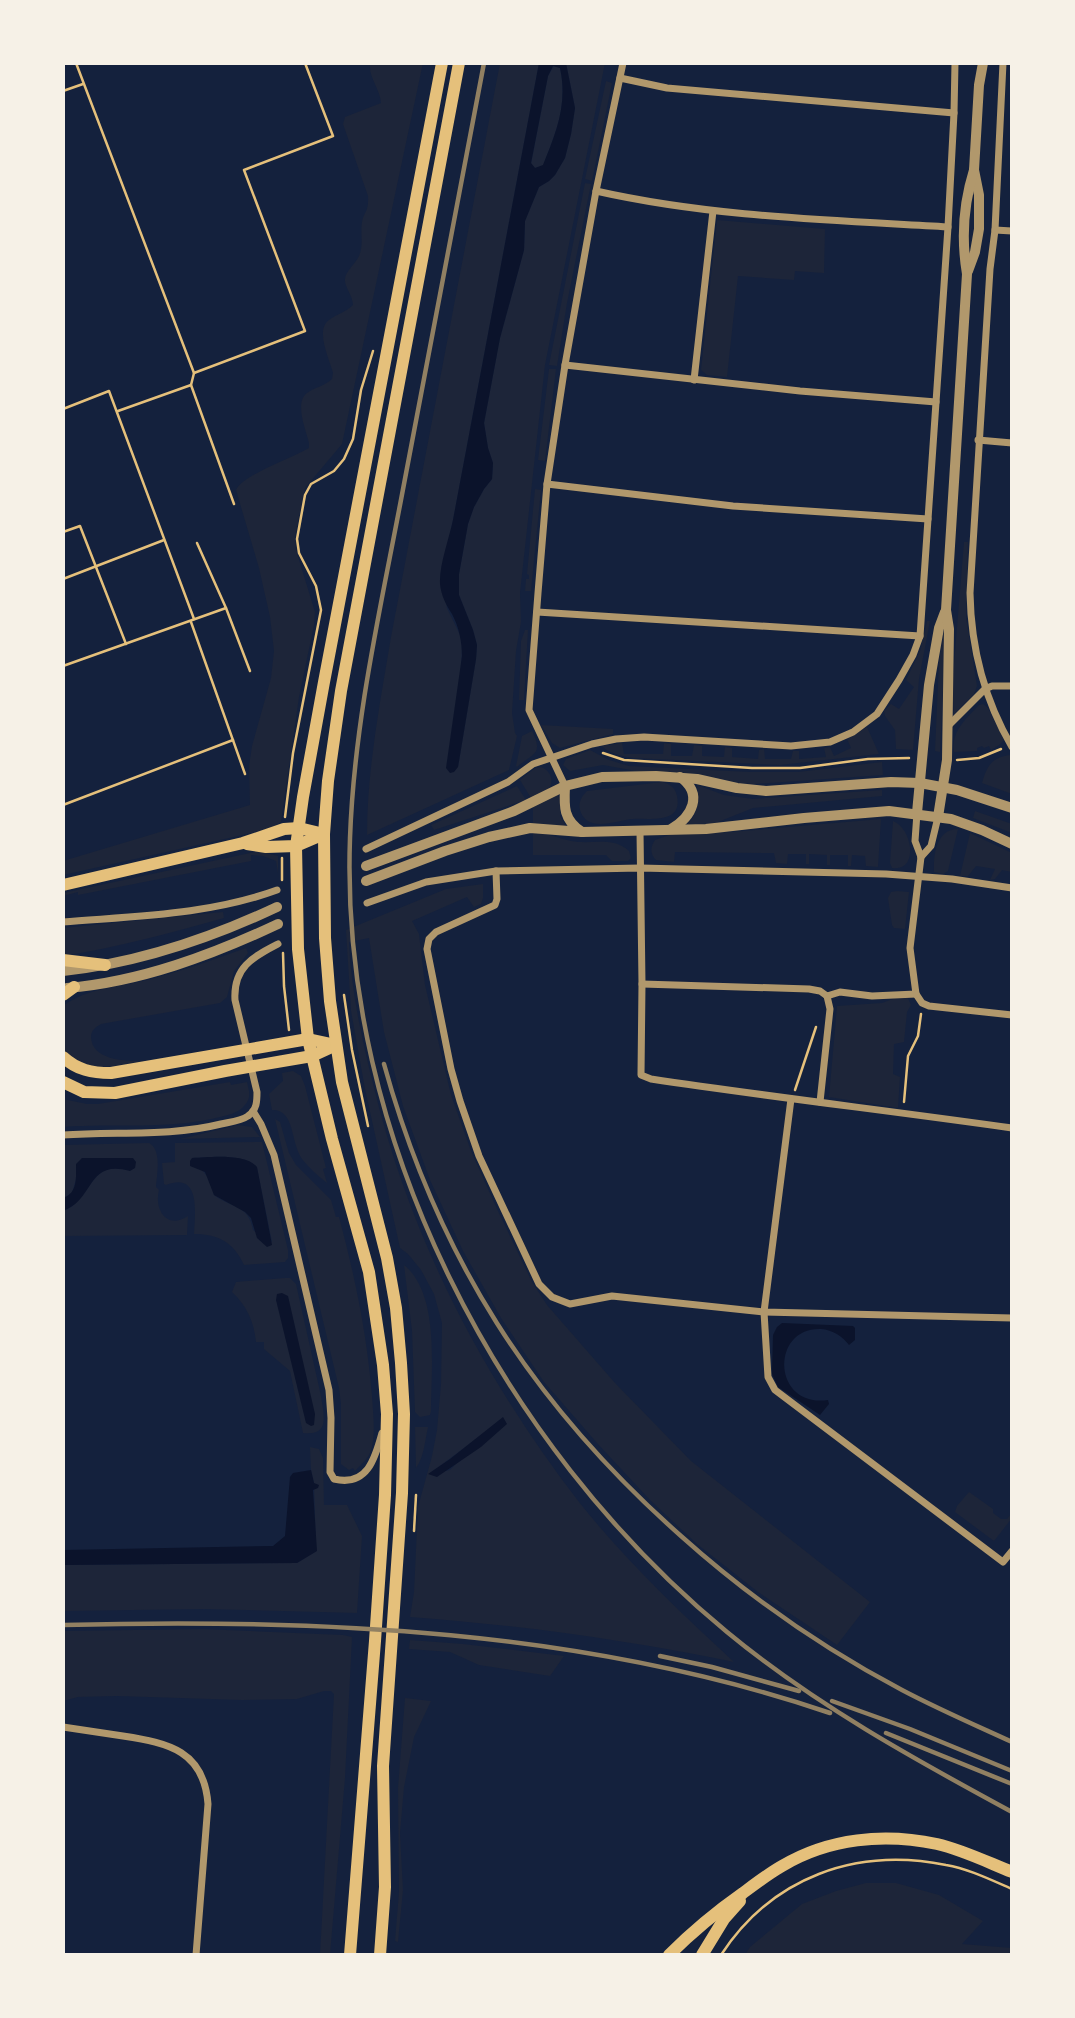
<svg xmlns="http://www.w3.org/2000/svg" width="1075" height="2018" viewBox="0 0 1075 2018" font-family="'IBM Plex Sans',sans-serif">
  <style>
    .green { fill: #1d2539; fill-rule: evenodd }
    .water { fill: #0b132b; fill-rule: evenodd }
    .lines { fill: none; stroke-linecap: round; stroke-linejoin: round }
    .path { stroke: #e5c07b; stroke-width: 2.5 }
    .minor { stroke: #b1986c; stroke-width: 7 }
    .tertiary { stroke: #b1986c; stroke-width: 10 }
    .secondary { stroke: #e5c07b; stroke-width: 12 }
    .rail { stroke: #918062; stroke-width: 4.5 }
  </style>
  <rect width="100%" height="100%" fill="#14213d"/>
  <!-- green -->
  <g class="green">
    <path d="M370,63h53l-81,381 -37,44 -10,48 1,14 19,62 -1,13 -15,72 -18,125 -12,7 -206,46v-14l187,-56 -1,-39 3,-20 19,-68 3,-27 -4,-34 -11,-49 -23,-78c8,-16 55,-31 73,-42v-5c-3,-13 -15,-40 -2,-50 8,-6 18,-7 25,-14l1,-6c-4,-15 -18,-43 -4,-53 8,-6 17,-8 24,-15 0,-9 -9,-19 -8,-26 0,-7 11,-16 14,-23 5,-12 1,-22 3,-34 2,-11 7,-10 6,-26l-25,-72 2,-7 36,-14c-1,-15 -13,-26 -11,-40z"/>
    <path d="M500,63h39l-86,457 -12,53 6,35 13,27 2,10 -4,122 18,-108 1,-14 -4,-15 -14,-35v-21l9,-50 6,-17 10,-18 8,-10 1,-16 -5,-15 -4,-25 16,-85 24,-88 1,-29 14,-34 10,-6 6,-6 10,-17 6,-24 4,-26 -9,-45h39l-60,302 -25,228 1,29 -5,29 -4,62 3,20 2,3 -8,34 -142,65c0,-66 13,-132 24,-198z"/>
    <path d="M554,66l6,2c8,38 -4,63 -17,98l-8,2 -4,-4 17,-88z"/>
    <path d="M606,81l6,2 -20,98 -7,-2z"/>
    <path d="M585,183l6,1 -24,119 -10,63 -8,-1z"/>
    <path d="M717,220l108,9 -1,44 -29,-2 -1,9 -56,-4 -11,101 -20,-2 -6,-5z"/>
    <path d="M549,369h7l-11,92 -7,-1z"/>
    <path d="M535,489l6,1 -10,101h-6l1,-12h3v-4l-2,-1z"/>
    <path d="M964,542h4l-2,75 11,69 -3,8 -20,20 -2,-26z"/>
    <path d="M927,621h3l-11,58 -6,71 -17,-1 -1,-19 -10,-14 -1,-5 7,-7 8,5 15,-22 -8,-7 14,-29z"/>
    <path d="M525,630h3l-4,70h-5l2,-59z"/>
    <path d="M944,630h2l-6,122 -5,-1 4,-90z"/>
    <path d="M983,704l5,4 16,32 -5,5 -8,5 -2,-4 -5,2 -2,-2 -5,2v3l-23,1c-3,-21 12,-33 25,-47z"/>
    <path d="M541,725l72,4v5l-53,14 -8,-5z"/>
    <path d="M867,727l12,27 -99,11 -147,-7c-10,-2 -24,-4 -31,-12l20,-3 2,11h39l1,-11 7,1v12h21l2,-11 8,1v10l22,1 1,-10 7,1v9l26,2 1,-9 5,-1 1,10h26l2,-8h6v8l27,-2 -2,-9 6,-1 4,9 17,-8 -4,-9z"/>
    <path d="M532,731c12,24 1,22 -15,36l-1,-1 6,-30z"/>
    <path d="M590,750l19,10 20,6 121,6h48l84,-10 1,13 -130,9 -14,-1 -40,-9 -63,-3 -33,-6 -33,6 -7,-6 3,-6z"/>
    <path d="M1012,755v39l-30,-11c5,-17 10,-27 30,-28z"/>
    <path d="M541,767c9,3 15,15 6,23 -4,3 -11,6 -16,8l-11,-18 15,-12z"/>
    <path d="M662,782c8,2 13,5 15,14 6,28 -27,22 -44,23 -16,1 -46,15 -53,-9 -2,-8 2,-14 7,-19z"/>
    <path d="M697,785l27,10 29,4 129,-9v6l-129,12 -40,16h-26c13,-12 11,-25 10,-39z"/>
    <path d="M517,786l9,14 -92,30 -3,-5z"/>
    <path d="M558,795l2,4v17l5,8 -1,2 -31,-3v-16z"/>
    <path d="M975,811l37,13v9l-39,-15z"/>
    <path d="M881,819l-3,48 -12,-1 -1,-10 -13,-1 -1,11h-3v-11h-18v10h-3v-10l-18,-1v10h-3v-10h-18l-1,10 -11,-1 -2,-10 -99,-1 -1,10 -18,-2c-6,-6 -6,-13 -1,-20l17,-6 59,-2z"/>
    <path d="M893,821c20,8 26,51 -1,47l-2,-5z"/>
    <path d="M958,829l-10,42 -5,3 -9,-2c-1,-16 2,-43 24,-43z"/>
    <path d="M533,832c13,1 25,6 38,9 20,4 42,-5 58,10l2,7 -3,3h-16l-6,-6h-73z"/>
    <path d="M970,833l42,20v19l-10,-2 -7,9 -5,1 5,-11 -19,-3 -8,10h-8z"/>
    <path d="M259,851l19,5v17l-2,-12 -13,-5 -12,-1v6l-173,34v-3l-15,4v-3z"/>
    <path d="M483,884v14l-2,6 -7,3 -7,-10 -55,24 7,13 6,51 26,110 20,56 26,58 35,73 15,23 68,78 76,78 179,141 -33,43 -79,-53 -61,-48 -47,-44 -53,-57 -53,-61 -43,-64 -38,-67 -33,-71 -27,-74 -19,-74 -15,-94 -20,4c2,49 13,98 25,146 37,152 110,291 205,414 46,58 101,110 155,160 -107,-22 -215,-37 -324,-45l4,-25 4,-85 14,-51 5,-26 4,-46 1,-61 -8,-29 -13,-24 -13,-16 -8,-6 -35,-159 -14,-78 -5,-81 100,-41zM503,1417l-53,53 -21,4 62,-46z"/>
    <path d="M897,891l12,1 -4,37 -11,-1 -2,-3 -4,-27 3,-6z"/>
    <path d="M223,912l1,6c-53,15 -106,29 -161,38v-28z"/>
    <path d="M246,948l2,5 -14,18 -7,26 -7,6 -119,21c-5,3 -10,6 -10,13 1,23 33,24 50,24 -28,5 -60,15 -78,-13v-42c24,-18 56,-19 84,-26 34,-9 66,-20 99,-32z"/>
    <path d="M906,994l5,11 -4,7 -3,30 -10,2 -1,30 7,3 -2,31 -69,-11 8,-91 45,-3z"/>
    <path d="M293,1071l8,5 4,10 21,82 -3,1 4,14c-9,-7 -18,-15 -25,-24 -12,-18 -7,-50 -30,-49l-3,-16 14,-13 -1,-8z"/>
    <path d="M230,1082l1,3 16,-3c2,9 5,16 -3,24 -6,7 -16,9 -24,11 -52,13 -104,6 -157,10v-28l24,5h11z"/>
    <path d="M275,1119l5,3 9,31 7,12 35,35 5,17h3c16,60 28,117 33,179 1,17 4,38 -1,54 -2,8 -10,14 -16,21l-2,-3 -4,2 -8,-6v-60l-2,-16z"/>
    <path d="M238,1125l14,2 8,10 -80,2z"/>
    <path d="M262,1142l26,108v8l-3,4 -41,3c-10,-22 -25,-31 -50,-31 1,-21 7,-63 -28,-49l-2,-1 -2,-21 13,-1v-19zM193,1158c17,-1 53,-5 64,10l15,74 -19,-12c-5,-26 -20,-21 -39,-35l-5,-16z"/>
    <path d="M149,1143c13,7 8,31 7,44l3,3c-5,20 8,40 29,26l-1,19 -124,1v-25c27,-9 29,-54 63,-41l7,-12h-51l-10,35 -9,5v-53z"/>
    <path d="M404,1265c36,29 27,104 27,146l-1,4 -10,2 -5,-5 -3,-81z"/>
    <path d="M285,1278h5l6,6 25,112c3,20 9,40 -18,37l-13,-62 -26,-22v-7h-8c-2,-20 -9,-36 -24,-50l4,-10z"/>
    <path d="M415,1427h13c-3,14 -4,30 -12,41z"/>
    <path d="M310,1447l9,2 4,9 1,47h23l15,31 -5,77 -153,-4 -141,2v-46l234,-2 19,-12 -2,-68 -3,-13z"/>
    <path d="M969,1492l24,17v4l8,6h6l5,-6v5l-18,23 -39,-29 2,-6z"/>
    <path d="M203,1629l140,6 9,2 -7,141 -15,177h-10l14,-261 -3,-3h-7l-27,8 -55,1 -125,-4 -39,1 -15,4v-70z"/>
    <path d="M410,1640l53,4 101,12 -14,20 -71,-11 -29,-13 -41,-3z"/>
    <path d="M405,1698l26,3 -17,36 -10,50 -4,46 3,57 -5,52 -3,-1 4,-49 -1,-104z"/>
    <path d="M866,1883h30l43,12 44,26 -21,23 50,4v7h-267l5,-8 52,-43 34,-13z"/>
  </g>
  <!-- water -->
  <g class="water">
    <path d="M539,63h27l9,45 -4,26 -6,24 -10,17 -6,6 -10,6 -14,34 -1,29 -24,88 -16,85 4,25 5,15 -1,16 -8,10 -10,18 -6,17 -9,50v21l14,35 4,15 -1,14 -18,108 -4,5 -4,1 -4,-5 16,-112c0,-14 -3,-29 -10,-42 -6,-9 -11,-19 -12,-30 -1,-19 9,-45 13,-64zM553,66l7,2c8,36 -4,65 -17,97l-8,3 -4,-5 17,-87z"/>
    <path d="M82,1158h51l3,4 -1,6 -5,3c-44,-12 -35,29 -67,40v-13c15,-5 13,-21 13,-34z"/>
    <path d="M192,1158c18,-1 54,-5 65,9l15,78 -5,2 -10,-9 -6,-20 -6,-6 -31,-17 -9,-23 -15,-6v-5z"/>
    <path d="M282,1293l6,3 27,118 -1,11 -3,1 -5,-3 -30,-123 1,-6z"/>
    <path d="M782,1323l71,3 2,2v12l-6,5c-7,-9 -16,-15 -28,-16 -51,-2 -49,79 7,71l1,4 -9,11 -42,-28 -6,-13 1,-39 4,-8z"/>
    <path d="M503,1417l4,7 -26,23 -44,30 -9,-3 22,-15z"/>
    <path d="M311,1470l3,13 5,2 -1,3 -5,2 4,61 -20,12 -234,2v-15l210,-4 12,-10 5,-59 3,-4z"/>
  </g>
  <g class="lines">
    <!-- path -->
    <g class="path">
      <path d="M76,63l118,310 -3,12 43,119"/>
      <path d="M63,64l4,-1"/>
      <path d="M63,91l20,-7"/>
      <path d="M194,373l111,-42 -61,-161 89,-34 -28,-73"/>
      <path d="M63,409l46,-18 85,228"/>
      <path d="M118,411l73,-26"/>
      <path d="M63,532l17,-6 46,118"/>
      <path d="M197,543l29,65 24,63"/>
      <path d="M63,579l101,-39"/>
      <path d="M191,622l54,152"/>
      <path d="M63,666l163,-58"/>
      <path d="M603,753l21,7 128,8h48l68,-9 41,-1"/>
      <path d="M957,760l22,-2 22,-9"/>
      <path d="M63,805l170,-65"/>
      <path d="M285,817l8,-64 28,-143 -5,-24 -17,-33 -2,-14 8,-44 6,-11 23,-13 10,-12 9,-20 8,-49 12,-39"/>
      <path d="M282,858v22"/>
      <path d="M283,953l1,33 5,44"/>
      <path d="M344,995l8,55 16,76"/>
      <path d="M795,1090l21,-63"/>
      <path d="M904,1102l4,-46 10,-20 3,-22"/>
      <path d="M414,1531l2,-36"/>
      <path d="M721,1955c51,-78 135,-108 225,-90 23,4 45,15 66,24"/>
    </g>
    <!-- minor -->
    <g class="minor">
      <path d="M1003,63l-8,167 -5,39 -20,324c1,55 14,106 42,154"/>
      <path d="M620,78l47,10 287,25"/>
      <path d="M596,191c115,26 234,29 352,36"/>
      <path d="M995,230l17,1"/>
      <path d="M565,365l235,26 136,11"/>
      <path d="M694,380l19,-169"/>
      <path d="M978,440l34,3"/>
      <path d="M547,484l186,22 195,13"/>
      <path d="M537,612l383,24"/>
      <path d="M948,726l37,-37 7,-3h20"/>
      <path d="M565,786l-36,-76 9,-117 9,-109 18,-119 31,-174 27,-128"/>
      <path d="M640,831l2,153 -1,91 10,4c120,18 241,32 361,49"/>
      <path d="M366,849l142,-67 25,-18 59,-20 24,-5 28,-2 147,9 39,-4 23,-10 24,-18 22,-34 14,-25 7,-19 28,-409 6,-114 1,-50"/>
      <path d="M921,857l10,-11 7,-29"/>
      <path d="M496,871l1,28 -2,6 -59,27 -7,7 -2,10 24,120 9,32 19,55 60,128 13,13 18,7 42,-8 152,16 248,6"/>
      <path d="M367,903l59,-21 70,-11 144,-3 246,6 66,5 60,9"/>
      <path d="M63,922c72,-6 146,-7 214,-32"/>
      <path d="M642,984l167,5 11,2 7,5"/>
      <path d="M916,994l6,9 7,3 83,9"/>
      <path d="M827,996l13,-4 32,4 44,-2 -6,-46 11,-91 -6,-16 2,-28"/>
      <path d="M791,1099l-27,213 4,65 7,13 228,172 9,-11"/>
      <path d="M820,1102l10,-93 -3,-13"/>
      <path d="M253,1111l8,13 13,31 55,235 2,28 -1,54 4,7c33,8 41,-20 48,-46"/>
      <path d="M63,1135c53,-4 106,2 158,-11 9,-2 20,-3 27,-8 9,-6 9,-15 9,-24l-22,-92c-2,-33 18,-43 43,-56"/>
      <path d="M63,1727c20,3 40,6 60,9 46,7 81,15 85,68l-12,151"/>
    </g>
    <!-- tertiary -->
    <g class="tertiary">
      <path d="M968,271l7,-19 4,-23v-34l-5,-25 5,-85 4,-22"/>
      <path d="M565,786c-1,20 -2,34 17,46"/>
      <path d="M917,813l12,-128 10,-57 6,-16"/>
      <path d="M938,817l9,-57 2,-131 -3,-19 21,-336c-6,-36 -4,-69 7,-104"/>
      <path d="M671,829c21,-12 33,-35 9,-52"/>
      <path d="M366,866l148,-55 51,-25 37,-9 54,-1 41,3 40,9 29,3 125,-9 29,1 37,7 55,18"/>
      <path d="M366,881l79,-30 44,-14 41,-9 52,4 124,-3 98,-11 85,-7 62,8 31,11 30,14"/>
      <path d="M63,971c75,-8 146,-32 214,-64"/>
      <path d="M67,988c73,-6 145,-33 211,-64"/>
    </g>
    <!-- secondary -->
    <g class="secondary">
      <path d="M247,844l19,3 30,-1 28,-12"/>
      <path d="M63,885l180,-42 41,-14 15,-1 25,6"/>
      <path d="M63,960l42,5"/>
      <path d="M63,995l11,-8"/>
      <path d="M63,1057c14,13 29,16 48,16l197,-34 28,6"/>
      <path d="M63,1082l21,10 31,1 110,-22 87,-15 24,-11"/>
      <path d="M350,1955l25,-314 10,-146 2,-81 -4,-49 -14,-93 -37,-133 -24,-100 -10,-90 -2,-103 7,-49 21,-115 118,-619"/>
      <path d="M380,1955l5,-68 -2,-121 19,-273 2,-79 -3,-51 -5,-55 -9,-50 -45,-176 -12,-81 -5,-63 -1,-104 4,-53 13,-90 118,-628"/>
      <path d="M669,1955c23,-23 47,-43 74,-62 12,-9 25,-19 39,-27 47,-28 102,-33 155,-22 26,6 50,18 75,28"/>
      <path d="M702,1955l22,-36 16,-18"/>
    </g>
    <!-- rail -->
    <g class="rail">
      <path d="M484,63c-28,147 -56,294 -84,442 -21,110 -46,220 -50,333 -11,299 150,607 377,794 87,72 187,127 285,180"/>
      <path d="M384,1064c53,192 148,340 297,472 67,60 141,112 221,154 36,19 73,35 110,52"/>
      <path d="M63,1625c256,-7 522,5 767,88"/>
      <path d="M660,1656l52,11 87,24"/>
      <path d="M832,1701l78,28 102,42"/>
      <path d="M886,1733l126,51"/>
    </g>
  </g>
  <!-- border -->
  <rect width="1075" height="2018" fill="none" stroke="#f6f1e7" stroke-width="130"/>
</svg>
